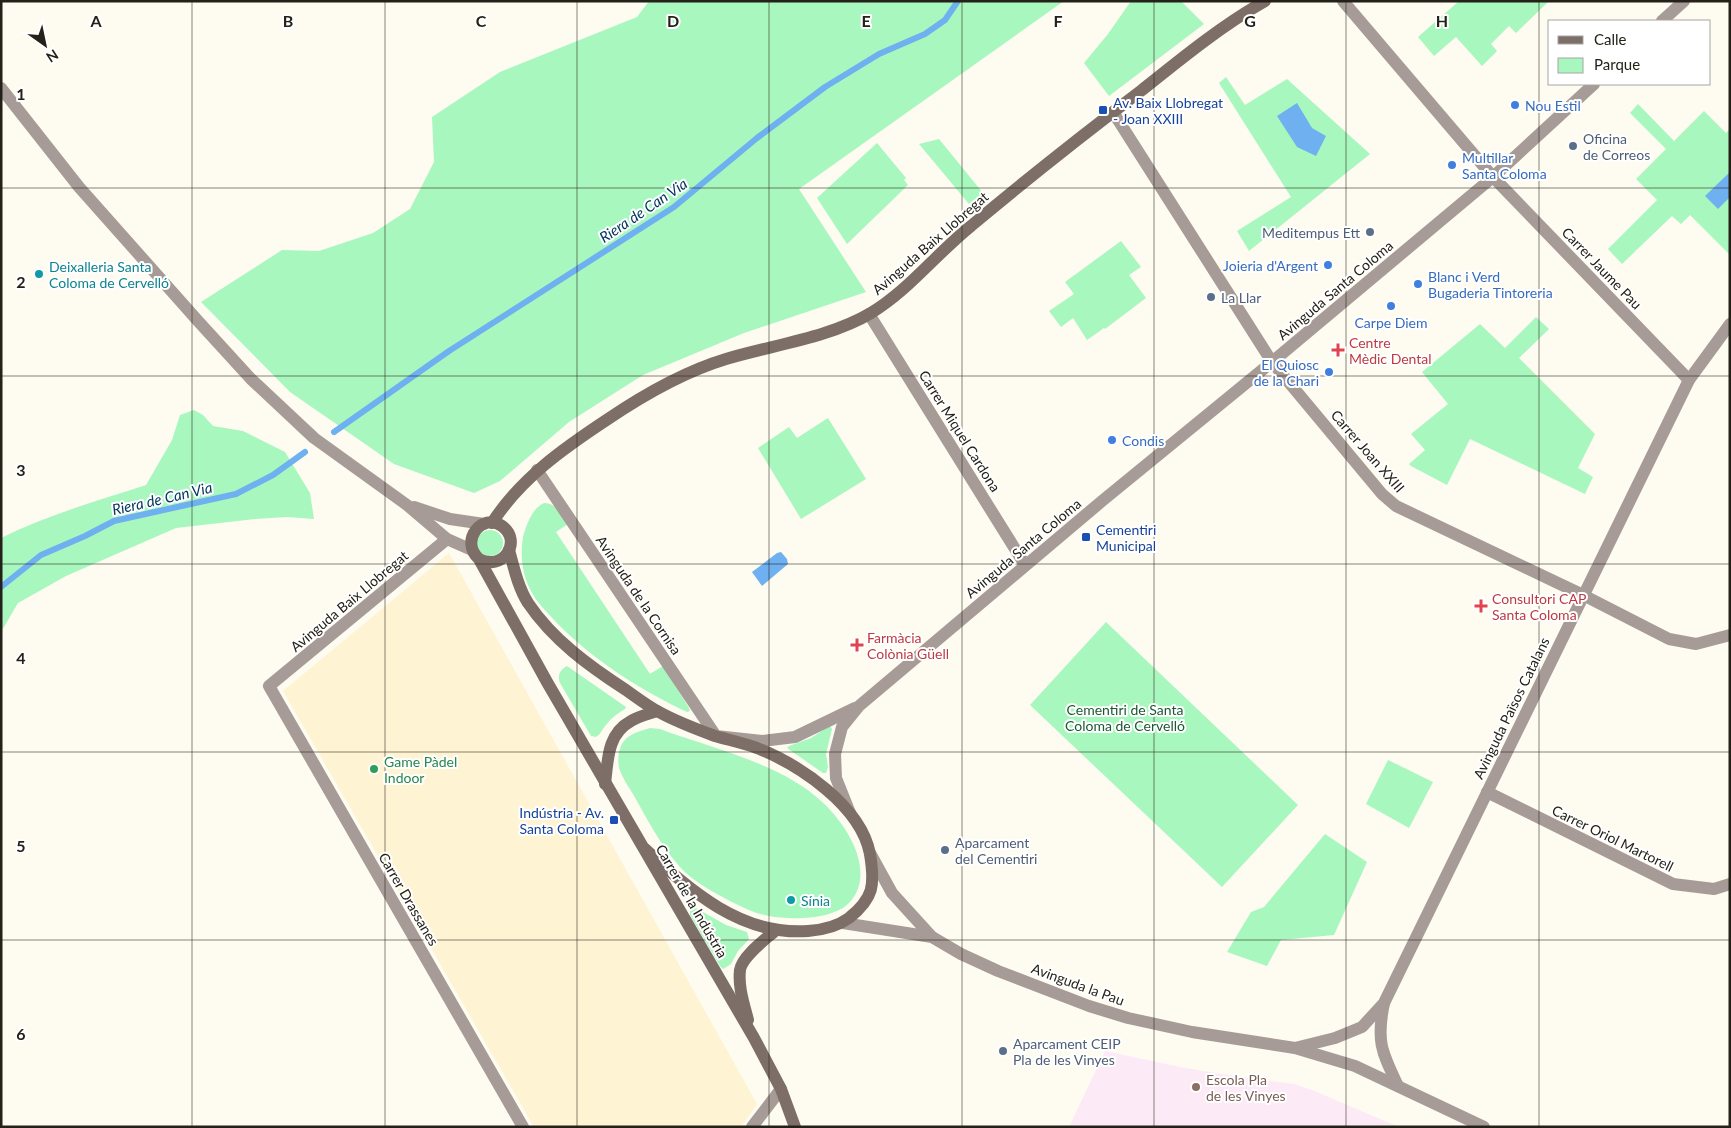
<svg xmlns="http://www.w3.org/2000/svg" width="1731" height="1128" viewBox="0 0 1731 1128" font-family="Lato,sans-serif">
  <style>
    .built { fill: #fef3d2 }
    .education { fill: #fcebf6 }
    .green { fill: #a8f7bf }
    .water { fill: #6eb0f0 }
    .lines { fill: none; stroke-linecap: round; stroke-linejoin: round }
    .stream { stroke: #6eb0f0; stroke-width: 6 }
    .street { stroke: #a79b97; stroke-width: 12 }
    .secondary { stroke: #7e6e68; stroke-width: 12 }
    .grid { fill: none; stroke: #242118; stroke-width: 1; stroke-opacity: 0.55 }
    .shop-dot { fill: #3f7fe0; stroke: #fff; stroke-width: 2 }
    .transit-dot { fill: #1a4fb4; stroke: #fff; stroke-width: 2 }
    .service-dot { fill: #5c6f8a; stroke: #fff; stroke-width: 2 }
    .culture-dot { fill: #0f9aa8; stroke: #fff; stroke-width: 2 }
    .health-dot { fill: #e0444e; stroke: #fff; stroke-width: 2 }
    .leisure-dot { fill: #2e9e5b; stroke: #fff; stroke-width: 2 }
    .education-dot { fill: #8d6e63; stroke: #fff; stroke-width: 2 }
    .labels { text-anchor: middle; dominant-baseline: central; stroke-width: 4; stroke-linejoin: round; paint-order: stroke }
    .transit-label { font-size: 14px; fill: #164399; stroke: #fff; text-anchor: start }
    .shop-label { font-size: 14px; fill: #366cbe; stroke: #fff; text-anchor: start }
    .service-label { font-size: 14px; fill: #4e5e75; stroke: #fff; text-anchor: start }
    .street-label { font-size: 14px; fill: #242118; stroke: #fff }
    .culture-label { font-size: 14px; fill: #0d838f; stroke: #fff; text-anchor: start }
    .health-label { font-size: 14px; fill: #be3a42; stroke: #fff; text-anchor: start }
    .park-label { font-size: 14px; fill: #1b5732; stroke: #fff }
    .leisure-label { font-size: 14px; fill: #27864d; stroke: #fff; text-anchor: start }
    .education-label { font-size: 14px; fill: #785e54; stroke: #fff; text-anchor: start }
    .water-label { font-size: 15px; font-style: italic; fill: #053861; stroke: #fff }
    .grid-label { font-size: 16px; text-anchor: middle; font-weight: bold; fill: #242118; stroke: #fff; stroke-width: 4; stroke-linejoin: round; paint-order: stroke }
  </style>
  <rect width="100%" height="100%" fill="#fefbf1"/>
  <!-- built -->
  <path class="built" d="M449,553l308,551 -16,23h-207l-251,-436z"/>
  <!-- education -->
  <path class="education" d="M1105,1051l75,16 60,10 54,7 18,6 87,37h-330z"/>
  <!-- green -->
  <g class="green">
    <path d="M649,1h415l-265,188 67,103 -122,41 -101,42 -74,47 -69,59 -26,12 -80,-29 -104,-72 -89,-90 81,-52 37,1 54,-18 37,-24 24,-47 -2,-45 68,-45 137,-55z"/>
    <path d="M1131,1h50l23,23 -95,72 -25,-33 24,-29z"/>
    <path d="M1459,1h90l-33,32 -7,-7 -18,18 6,7 -15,15 -26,-29 -22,19 -16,-19z"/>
    <path d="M1226,77l19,28 42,-26 83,75 -121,97 -12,-20 54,-34 -72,-114z"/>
    <path d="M1638,104l36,37 30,-30 22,22 4,-4v126l-40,-40 -9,9 -9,-8 -50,48 -14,-15 49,-49 -21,-21 30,-30 -36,-36z"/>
    <path d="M939,139l44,54 -14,11 -50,-60z"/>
    <path d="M877,143l29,35 -2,2 4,5 -61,59 -30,-46z"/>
    <path d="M1121,241l20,26 -12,8 17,23 -41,31 -1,-1 -17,12 -14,-22 -12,9 -12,-16 25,-17 -9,-12z"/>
    <path d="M1536,317l13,12 -30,29 76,76 -17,34 15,9 -8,17 -115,-55 -23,46 -36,-19 -2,-2 16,-14 -14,-16 37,-30 -26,-32 58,-48 25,24z"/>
    <path d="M194,410l9,5 10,11 30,5 42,21 25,41 4,26 -27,-2 -32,2 -79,9 -110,48 -48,27 -17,29v-94c46,-23 96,-37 145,-53l26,-45 8,-25z"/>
    <path d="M828,418l38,61 -65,40 -43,-71 31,-21 8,11z"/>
    <path d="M544,503c13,0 17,12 24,21l-12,8 94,142 13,-8 26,42 1,3 -3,1c-48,-23 -93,-51 -131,-90 -9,-10 -20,-20 -26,-33 -8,-15 -10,-34 -7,-52 3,-11 9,-29 21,-34z"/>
    <circle cx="490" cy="543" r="13"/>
    <path d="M1106,622l192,183 -76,82 -192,-182z"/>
    <path d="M567,666l59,41 -1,2c-7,4 -14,9 -19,16 -4,4 -5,9 -10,12l-5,-1 -31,-53c-3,-8 0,-13 7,-17z"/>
    <path d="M828,727h3l1,2 -6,25 2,13 -2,6h-3l-36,-25 2,-2 22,-8z"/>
    <path d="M650,728l10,1c51,19 120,34 161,72 25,22 57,71 28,102 -17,17 -58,17 -80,13 -13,-2 -27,-9 -39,-15 -17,-9 -36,-19 -50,-34 -19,-21 -33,-48 -47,-73 -5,-8 -11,-17 -14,-26 -1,-6 -1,-14 1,-19 4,-14 17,-17 30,-21z"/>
    <path d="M1388,760l45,22 -24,46 -43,-24z"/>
    <path d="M1325,834l42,28 -33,73 -53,5 -14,26 -40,-14 24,-40 13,-5z"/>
    <path d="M696,908l30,17 21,7 2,7 -11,12 -7,13 -8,5 -3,-3 -30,-51v-4z"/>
  </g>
  <!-- water -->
  <g class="water">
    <path d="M1297,103l15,25 14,8 -10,20 -19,-9 -20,-31z"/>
    <path d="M1730,172v25l-12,12 -13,-13z"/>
    <path d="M781,552l6,7 1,5 -26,22 -10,-14 25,-19z"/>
  </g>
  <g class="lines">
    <!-- stream -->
    <g class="stream">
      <path d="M334,432l115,-81 225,-144 83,-69 68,-51 54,-33 46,-20 20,-14 13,-19"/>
      <path d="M1,587l40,-32 44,-19 29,-15 122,-27 37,-19 32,-23"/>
    </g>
    <!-- street -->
    <g class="street">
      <path d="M1343,1l150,176 196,203"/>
      <path d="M1662,21l22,-20"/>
      <path d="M1,88l78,99 119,134 53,58 63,59 93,67 40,34 25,11"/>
      <path d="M1113,112l159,250 110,132 14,12 187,89 86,44 27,5 34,-9"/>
      <path d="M869,314l156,251"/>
      <path d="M537,470l179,266 46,5 33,-4 60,-29"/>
      <path d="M414,507l36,12 34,5"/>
      <path d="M447,539l-178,147 254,441"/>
      <path d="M1487,792l186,92 41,5 16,-5"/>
      <path d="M850,813l-14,-35 -1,-24 7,-27 17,-21 243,-205 170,-139 221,-185 101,-93"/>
      <path d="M870,853l22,40 40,44"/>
      <path d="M843,923l89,14 29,17 37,17 91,35 39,12 64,14 103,16 60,18 129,61"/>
      <path d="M1384,1003c-8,39 -2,49 14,83"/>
      <path d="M1295,1048l40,-10 27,-11 22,-24 305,-623 41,-56"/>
      <path d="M752,1127l29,-38"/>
    </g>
    <!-- secondary -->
    <g class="secondary">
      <path d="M492,523c29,-45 72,-75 116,-104 37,-25 75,-47 118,-60 46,-14 103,-21 145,-46 38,-23 65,-59 100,-87 56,-47 113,-92 171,-136 40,-32 79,-64 123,-89"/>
      <path d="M509,550c5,18 9,37 19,53 25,37 61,63 98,87 11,8 22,16 33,22 18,10 37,17 56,24 14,4 28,7 42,12 43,17 104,58 113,106 5,31 4,44 -21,64 -11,8 -27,12 -41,13 -67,5 -117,-40 -163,-82"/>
      <path d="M479,559c24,13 44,-18 23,-33 -20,-14 -43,15 -23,33l68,123 207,356 27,51 14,38"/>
      <path d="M605,784c3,-24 2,-50 26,-63 8,-5 18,-7 26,-10"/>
      <path d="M748,1020c-4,-16 -10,-33 -8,-50 2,-14 26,-31 36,-40"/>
    </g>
  </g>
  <!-- grid -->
  <path class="grid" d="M192,1v1126M385,1v1126M577,1v1126M769,1v1126M962,1v1126M1154,1v1126M1346,1v1126M1539,1v1126M1,188h1729M1,376h1729M1,564h1729M1,752h1729M1,940h1729"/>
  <!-- markers -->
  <g class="shop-dot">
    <circle cx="1515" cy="105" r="5"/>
    <circle cx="1452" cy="165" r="5"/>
    <circle cx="1328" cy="265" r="5"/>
    <circle cx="1418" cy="284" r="5"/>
    <circle cx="1391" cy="306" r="5"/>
    <circle cx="1329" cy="372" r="5"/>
    <circle cx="1112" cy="440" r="5"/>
  </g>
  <g class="transit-dot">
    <rect x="1098" y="105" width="10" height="10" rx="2.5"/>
    <rect x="1081" y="532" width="10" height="10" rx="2.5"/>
    <rect x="609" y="815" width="10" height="10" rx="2.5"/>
  </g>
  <g class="service-dot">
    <circle cx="1573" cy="146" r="5"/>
    <circle cx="1370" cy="232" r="5"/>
    <circle cx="1211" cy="297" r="5"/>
    <circle cx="945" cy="850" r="5"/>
    <circle cx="1003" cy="1051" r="5"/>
  </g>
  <g class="culture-dot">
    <circle cx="39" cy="274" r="5"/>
    <circle cx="791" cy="900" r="5"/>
  </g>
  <g class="health-dot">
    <path d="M1335.5 342.5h5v5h5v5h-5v5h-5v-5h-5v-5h5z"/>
    <path d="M1478.5 598.5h5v5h5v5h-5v5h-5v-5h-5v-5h5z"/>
    <path d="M854.5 637.5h5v5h5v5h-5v5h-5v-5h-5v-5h5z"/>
  </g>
  <circle class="leisure-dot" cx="374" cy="769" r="5"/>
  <circle class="education-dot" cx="1196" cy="1087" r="5"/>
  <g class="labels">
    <!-- transit labels -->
    <g class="transit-label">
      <text x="1113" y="102">Av. Baix Llobregat<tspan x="1113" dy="16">- Joan XXIII</tspan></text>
      <text x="1096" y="529">Cementiri<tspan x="1096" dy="16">Municipal</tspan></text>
      <text x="604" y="812" text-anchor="end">Indústria - Av.<tspan x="604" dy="16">Santa Coloma</tspan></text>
    </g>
    <!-- shop labels -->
    <g class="shop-label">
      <text x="1525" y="105">Nou Estil</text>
      <text x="1462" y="157">Multillar<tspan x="1462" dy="16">Santa Coloma</tspan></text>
      <text x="1318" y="265" text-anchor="end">Joieria d'Argent</text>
      <text x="1428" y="276">Blanc i Verd<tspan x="1428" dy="16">Bugaderia Tintoreria</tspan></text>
      <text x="1391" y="322" text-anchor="middle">Carpe Diem</text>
      <text x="1319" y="364" text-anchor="end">El Quiosc<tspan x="1319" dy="16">de la Chari</tspan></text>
      <text x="1122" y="440">Condis</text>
    </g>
    <!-- service labels -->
    <g class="service-label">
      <text x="1583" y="138">Oficina<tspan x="1583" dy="16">de Correos</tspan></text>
      <text x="1360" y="232" text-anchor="end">Meditempus Ett</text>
      <text x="1221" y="297">La Llar</text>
      <text x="955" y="842">Aparcament<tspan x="955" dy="16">del Cementiri</tspan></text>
      <text x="1013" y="1043">Aparcament CEIP<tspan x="1013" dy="16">Pla de les Vinyes</tspan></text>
    </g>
    <!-- street labels -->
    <g class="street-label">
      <text transform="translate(930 243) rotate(-41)">Avinguda Baix Llobregat</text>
      <text transform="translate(1602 268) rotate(46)">Carrer Jaume Pau</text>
      <text transform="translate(1335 290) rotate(-40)">Avinguda Santa Coloma</text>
      <text transform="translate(960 431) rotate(58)">Carrer Miquel Cardona</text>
      <text transform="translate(1368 451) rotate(49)">Carrer Joan XXIII</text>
      <text transform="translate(1023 548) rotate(-40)">Avinguda Santa Coloma</text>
      <text transform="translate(639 595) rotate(56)">Avinguda de la Cornisa</text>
      <text transform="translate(349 601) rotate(-40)">Avinguda Baix Llobregat</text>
      <text transform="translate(1511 708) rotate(-64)">Avinguda Països Catalans</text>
      <text transform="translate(1613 838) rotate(26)">Carrer Oriol Martorell</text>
      <text transform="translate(409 899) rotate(60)">Carrer Drassanes</text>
      <text transform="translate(692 901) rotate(60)">Carrer de la Indústria</text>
      <text transform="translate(1078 984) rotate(20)">Avinguda la Pau</text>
    </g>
    <!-- culture labels -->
    <g class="culture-label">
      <text x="49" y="266">Deixalleria Santa<tspan x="49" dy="16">Coloma de Cervelló</tspan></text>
      <text x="801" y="900">Sínia</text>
    </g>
    <!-- health labels -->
    <g class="health-label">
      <text x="1349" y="342">Centre<tspan x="1349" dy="16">Mèdic Dental</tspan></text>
      <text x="1492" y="598">Consultori CAP<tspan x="1492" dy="16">Santa Coloma</tspan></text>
      <text x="867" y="637">Farmàcia<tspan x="867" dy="16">Colònia Güell</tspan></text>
    </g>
    <!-- park labels -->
    <g class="park-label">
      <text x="1125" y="709">Cementiri de Santa<tspan x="1125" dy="16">Coloma de Cervelló</tspan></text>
    </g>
    <!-- leisure labels -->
    <g class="leisure-label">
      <text x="384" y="761">Game Pàdel<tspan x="384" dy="16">Indoor</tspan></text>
    </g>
    <!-- education labels -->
    <g class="education-label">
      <text x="1206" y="1079">Escola Pla<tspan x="1206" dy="16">de les Vinyes</tspan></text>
    </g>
    <!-- water labels -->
    <g class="water-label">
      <text transform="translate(643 210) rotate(-34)">Riera de Can Via</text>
      <text transform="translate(162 498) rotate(-13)">Riera de Can Via</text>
    </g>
  </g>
  <g class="grid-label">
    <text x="96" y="27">A</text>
    <text x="288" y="27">B</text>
    <text x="481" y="27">C</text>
    <text x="673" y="27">D</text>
    <text x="866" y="27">E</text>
    <text x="1058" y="27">F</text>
    <text x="1250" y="27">G</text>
    <text x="1442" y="27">H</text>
    <text x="21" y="100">1</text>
    <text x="21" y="288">2</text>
    <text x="21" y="476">3</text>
    <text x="21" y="664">4</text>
    <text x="21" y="852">5</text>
    <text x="21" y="1040">6</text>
  </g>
  <!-- border -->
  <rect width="1731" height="1128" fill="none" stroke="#242118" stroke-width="5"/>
  <!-- legend -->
  <rect x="1548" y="20" width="162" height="65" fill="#ffffff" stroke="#a7a6a3"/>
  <rect x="1558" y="36" width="25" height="8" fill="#7e6e68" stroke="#a7a6a3"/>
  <text x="1594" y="45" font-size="15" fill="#242118">Calle</text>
  <rect x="1558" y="58" width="25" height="15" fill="#a8f7bf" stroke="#a7a6a3"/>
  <text x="1594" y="70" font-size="15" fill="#242118">Parque</text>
  <!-- north arrow -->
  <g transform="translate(45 45) rotate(147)" stroke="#ffffff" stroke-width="4" paint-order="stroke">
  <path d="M0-4L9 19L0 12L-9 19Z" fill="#242118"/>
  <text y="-8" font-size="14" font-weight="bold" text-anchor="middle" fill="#242118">N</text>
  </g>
</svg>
